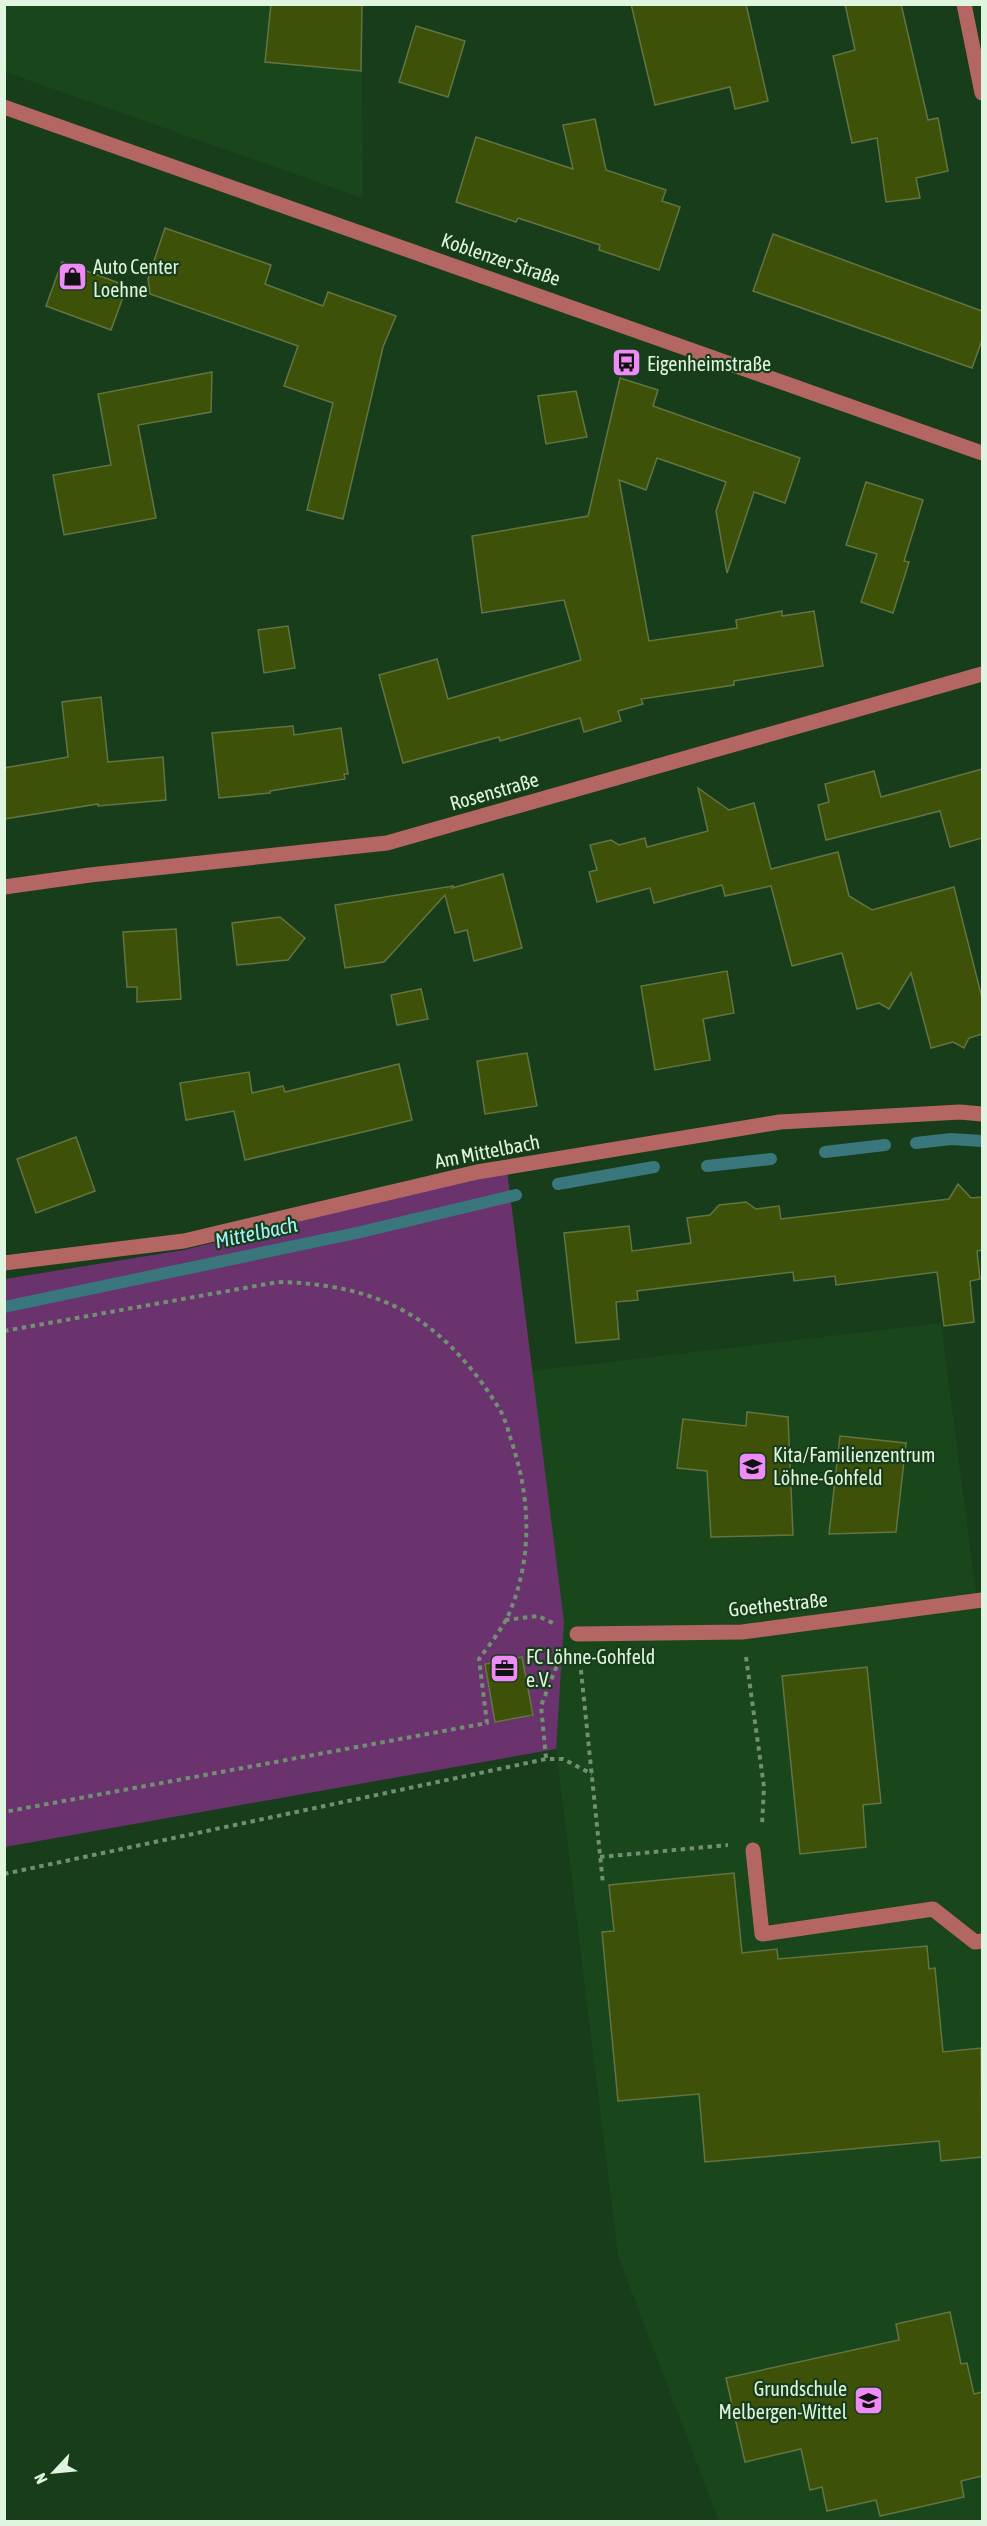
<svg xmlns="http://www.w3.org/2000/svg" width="987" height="2526" viewBox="0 0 987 2526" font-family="'Asap Condensed',sans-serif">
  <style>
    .built { fill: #1a461c }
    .green { fill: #6a336e }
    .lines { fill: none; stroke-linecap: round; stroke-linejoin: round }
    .stream { stroke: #3a777d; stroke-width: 12 }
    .building { fill: #3e5109; stroke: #637443; stroke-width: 1.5 }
    .path { stroke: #718f71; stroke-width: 4; stroke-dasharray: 4.5 4.5; stroke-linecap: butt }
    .minor { stroke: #b46762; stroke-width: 15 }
    .labels { text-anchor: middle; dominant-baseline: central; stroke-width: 4.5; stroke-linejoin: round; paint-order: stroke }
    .street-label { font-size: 20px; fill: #e0f5df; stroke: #183d1a }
    .poi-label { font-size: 20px; fill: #e0f5df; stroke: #183d1a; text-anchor: start }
    .water-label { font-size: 21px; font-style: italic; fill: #a6f2fa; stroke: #183d1a }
  </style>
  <rect width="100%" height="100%" fill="#183d1a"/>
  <!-- built -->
  <g class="built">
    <path d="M5,5h356l2,193 -358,-126z"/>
    <path d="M941,1323l34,264 5,19h2v915h-263l-101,-265 -62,-507v-26l-24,-352z"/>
  </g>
  <!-- green -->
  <path class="green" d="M507,1170l57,452 -8,127 -551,98v-568l179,-29z"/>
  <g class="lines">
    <!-- stream -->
    <g class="stream">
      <path d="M916,1143l35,-4 31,2"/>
      <path d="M825,1152l60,-7"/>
      <path d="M707,1166l64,-7"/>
      <path d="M558,1184l96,-17"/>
      <path d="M4,1307l357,-75 155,-37"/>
    </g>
  </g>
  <!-- building -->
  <g class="building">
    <path d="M271,4h91l-1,67 -96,-9z"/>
    <path d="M631,4h115l22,97 -33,8 -5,-22 -75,18z"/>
    <path d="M845,4h56l27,116 10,-2 10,53 -32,7 4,20 -34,4 -9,-64 -25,5 -19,-87 22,-6z"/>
    <path d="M416,26l49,15 -17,56 -49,-15z"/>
    <path d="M595,119l11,51 60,20 -4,11 18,6 -21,63 -60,-20 1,-5 -82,-27 -2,4 -60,-20 20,-65 97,32 -10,-44z"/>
    <path d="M165,228l106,37 -6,19 58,22 5,-14 68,24 -13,31 -40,172 -36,-9 26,-107 -49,-17 14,-40 -148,-52 -2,-15z"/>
    <path d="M773,234l209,77v29l-10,28 -219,-77z"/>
    <path d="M62,262l65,24 -16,44 -65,-24z"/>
    <path d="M212,372l-1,40 -73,13 18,93 -92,17 -11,-60 58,-10 -13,-71z"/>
    <path d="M620,378l38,12 -5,16 147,52 -15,45 -31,-11 -27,81 -11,-62 10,-29 -69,-24 -11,32 -27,-10 30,161 88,-13 -1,-8 46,-9v5l32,-5 9,55 -89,15v4l-93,14 2,5 -25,7 3,10 -37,11 -4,-14 -80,23 -1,-4 -96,26 -24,-88 58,-16 11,40 133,-39 -17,-60 -82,13 -10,-77 116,-20z"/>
    <path d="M576,391l11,46 -41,7 -8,-48z"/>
    <path d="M866,482l57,18 -19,61 5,1 -16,51 -32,-11 16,-48 -31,-9z"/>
    <path d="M288,626l7,42 -31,5 -6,-43z"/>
    <path d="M101,697l7,65 55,-5 3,43 -68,6v-2l-94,15v-51l64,-11 -6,-55z"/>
    <path d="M293,726l1,9 47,-7 7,46h-4l1,5 -75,12v2l-51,5 -7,-65z"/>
    <path d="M982,769v69l-32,9 -10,-36 -114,29 -8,-35 11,-3 -4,-18 49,-13 7,26z"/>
    <path d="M698,788l31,22 25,-7 17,66 67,-17 11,44 23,14 82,-23 28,111v36l-13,4 -5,10 -11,-6 -22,6 -20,-75 -22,36 -10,-6 -22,6 -15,-56 -50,13 -21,-80 -46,10 -3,-11 -68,18 -4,-15 -53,14 -8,-30 8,-2 -7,-25 21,-5 8,5 26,-7 2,9 61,-16z"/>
    <path d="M503,874l19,74 -48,13 -7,-31 -12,3 -10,-38 -61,67 -39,6 -10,-63 118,-19 -1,2z"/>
    <path d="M280,917l25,21 -17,22 -51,5 -5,-42z"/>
    <path d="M176,929l5,70 -44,3v-15h-10l-4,-55z"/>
    <path d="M727,971l7,42 -31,6 7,41 -55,10 -14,-84z"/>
    <path d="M421,989l7,30 -31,6 -6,-30z"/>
    <path d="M527,1053l10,53 -52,8 -8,-53z"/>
    <path d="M399,1064l13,56 -49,12 -118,28 -11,-49 -48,9 -6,-37 69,-11 3,21 31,-7 2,6z"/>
    <path d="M76,1137l19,54 -59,22 -19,-54z"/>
    <path d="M958,1184l13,14 11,-1v53l-5,1 3,28 -10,2 4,41 -30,4 -7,-54 -101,13 -1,-9 -41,5 -1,-9 -156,19 1,9 -22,2 3,37 -43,4 -12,-110 65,-7 3,25 59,-8 -4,-25 23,-3 9,-10 27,-3 10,7 23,-3 2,13 168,-20z"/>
    <path d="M747,1412l41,5 5,118 -82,2 -4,-66 -30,-3 6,-49 63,7z"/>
    <path d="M840,1436l66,7 -10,89 -67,2z"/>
    <path d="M522,1657l11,58 -38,7 -10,-58z"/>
    <path d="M867,1667l14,136 -18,2 3,42 -66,7 -18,-178z"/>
    <path d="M734,1873l8,80 35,-4 1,10 149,-13 2,23 6,-1 8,84 38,-4 1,109 -41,4 -2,-20 -234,21 -6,-68 -81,7 -16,-169 12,-1 -5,-46z"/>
    <path d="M950,2312l11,52 6,-1 7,31 8,-2v84l-21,5 3,16 -84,19 -4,-16 -49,11 -5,-24 -12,3 -9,-41 -56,13 -19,-84 173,-38 -3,-16z"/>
  </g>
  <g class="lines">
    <!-- path -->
    <g class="path">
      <path d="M4,1331l274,-49c45,1 88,8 128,30 39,22 71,60 94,98 5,8 8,20 11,30 19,56 22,113 0,169 -7,18 -21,35 -32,50l8,64 -483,89"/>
      <path d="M505,1620l33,-4 17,8"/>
      <path d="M746,1657l18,130 -2,38"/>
      <path d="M580,1661l23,223"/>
      <path d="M546,1758l-5,-52 14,-36 8,-13"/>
      <path d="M600,1857l128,-12"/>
      <path d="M4,1874l542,-115h17l29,15"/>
    </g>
    <!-- minor -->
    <g class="minor">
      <path d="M964,4l18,89"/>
      <path d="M4,107l978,346"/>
      <path d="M4,887l86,-12 297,-32 595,-169"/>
      <path d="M4,1263l180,-22 293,-69 303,-50 180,-10 22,2"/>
      <path d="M577,1634l165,-2 240,-32"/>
      <path d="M753,1850l9,84 171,-25 42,33 7,-1"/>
    </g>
  </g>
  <!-- icons -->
  <defs>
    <symbol id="shop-square" viewBox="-11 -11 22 22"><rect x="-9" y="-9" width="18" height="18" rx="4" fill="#ef8bf7" stroke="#183d1a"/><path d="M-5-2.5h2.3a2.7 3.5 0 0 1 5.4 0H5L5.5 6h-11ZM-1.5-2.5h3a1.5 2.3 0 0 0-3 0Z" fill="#111"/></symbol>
    <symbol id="bus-square" viewBox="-11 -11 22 22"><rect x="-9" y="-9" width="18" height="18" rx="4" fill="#ef8bf7" stroke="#183d1a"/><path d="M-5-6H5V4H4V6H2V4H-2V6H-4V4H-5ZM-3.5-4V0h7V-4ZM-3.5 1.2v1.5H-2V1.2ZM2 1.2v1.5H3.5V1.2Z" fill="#111"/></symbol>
    <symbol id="school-square" viewBox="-11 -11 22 22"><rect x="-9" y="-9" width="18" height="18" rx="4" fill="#ef8bf7" stroke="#183d1a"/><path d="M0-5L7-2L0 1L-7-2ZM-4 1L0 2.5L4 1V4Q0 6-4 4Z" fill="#111"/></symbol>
    <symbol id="office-square" viewBox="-11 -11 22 22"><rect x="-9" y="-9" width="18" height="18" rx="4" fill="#ef8bf7" stroke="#183d1a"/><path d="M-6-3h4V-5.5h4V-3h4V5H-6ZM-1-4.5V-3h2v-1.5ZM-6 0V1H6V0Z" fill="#111"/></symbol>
  </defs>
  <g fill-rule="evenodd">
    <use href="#shop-square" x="56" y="260" width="33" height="33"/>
    <use href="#bus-square" x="610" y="346" width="33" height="33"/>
    <use href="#school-square" x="736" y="1450" width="33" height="33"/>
    <use href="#office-square" x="488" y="1652" width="33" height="33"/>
    <use href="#school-square" x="852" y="2384" width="33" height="33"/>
  </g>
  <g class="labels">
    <!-- street labels -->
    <g class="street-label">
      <text transform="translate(501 259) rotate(19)">Koblenzer Straße</text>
      <text transform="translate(494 791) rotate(-16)">Rosenstraße</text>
      <text transform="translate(487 1151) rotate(-11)">Am Mittelbach</text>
      <text transform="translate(778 1604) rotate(-6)">Goethestraße</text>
    </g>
    <!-- poi labels -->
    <g class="poi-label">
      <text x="93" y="266">Auto Center<tspan x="93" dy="23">Loehne</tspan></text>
      <text x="647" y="363">Eigenheimstraße</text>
      <text x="773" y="1454">Kita/Familienzentrum<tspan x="773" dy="23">Löhne-Gohfeld</tspan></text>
      <text x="526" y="1656">FC Löhne-Gohfeld<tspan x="526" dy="23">e.V.</tspan></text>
      <text x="847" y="2388" text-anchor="end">Grundschule<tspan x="847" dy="23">Melbergen-Wittel</tspan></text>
    </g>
    <!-- water labels -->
    <g class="water-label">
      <text transform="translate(256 1232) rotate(-12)">Mittelbach</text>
    </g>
  </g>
  <!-- border -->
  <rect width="987" height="2526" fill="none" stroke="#e0f5df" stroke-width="12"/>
  <!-- north arrow -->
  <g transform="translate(54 2472) rotate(244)" stroke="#183d1a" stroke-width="4.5" paint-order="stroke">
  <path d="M0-4.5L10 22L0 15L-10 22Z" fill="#e0f5df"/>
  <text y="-9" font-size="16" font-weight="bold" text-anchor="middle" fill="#e0f5df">N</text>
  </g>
</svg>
